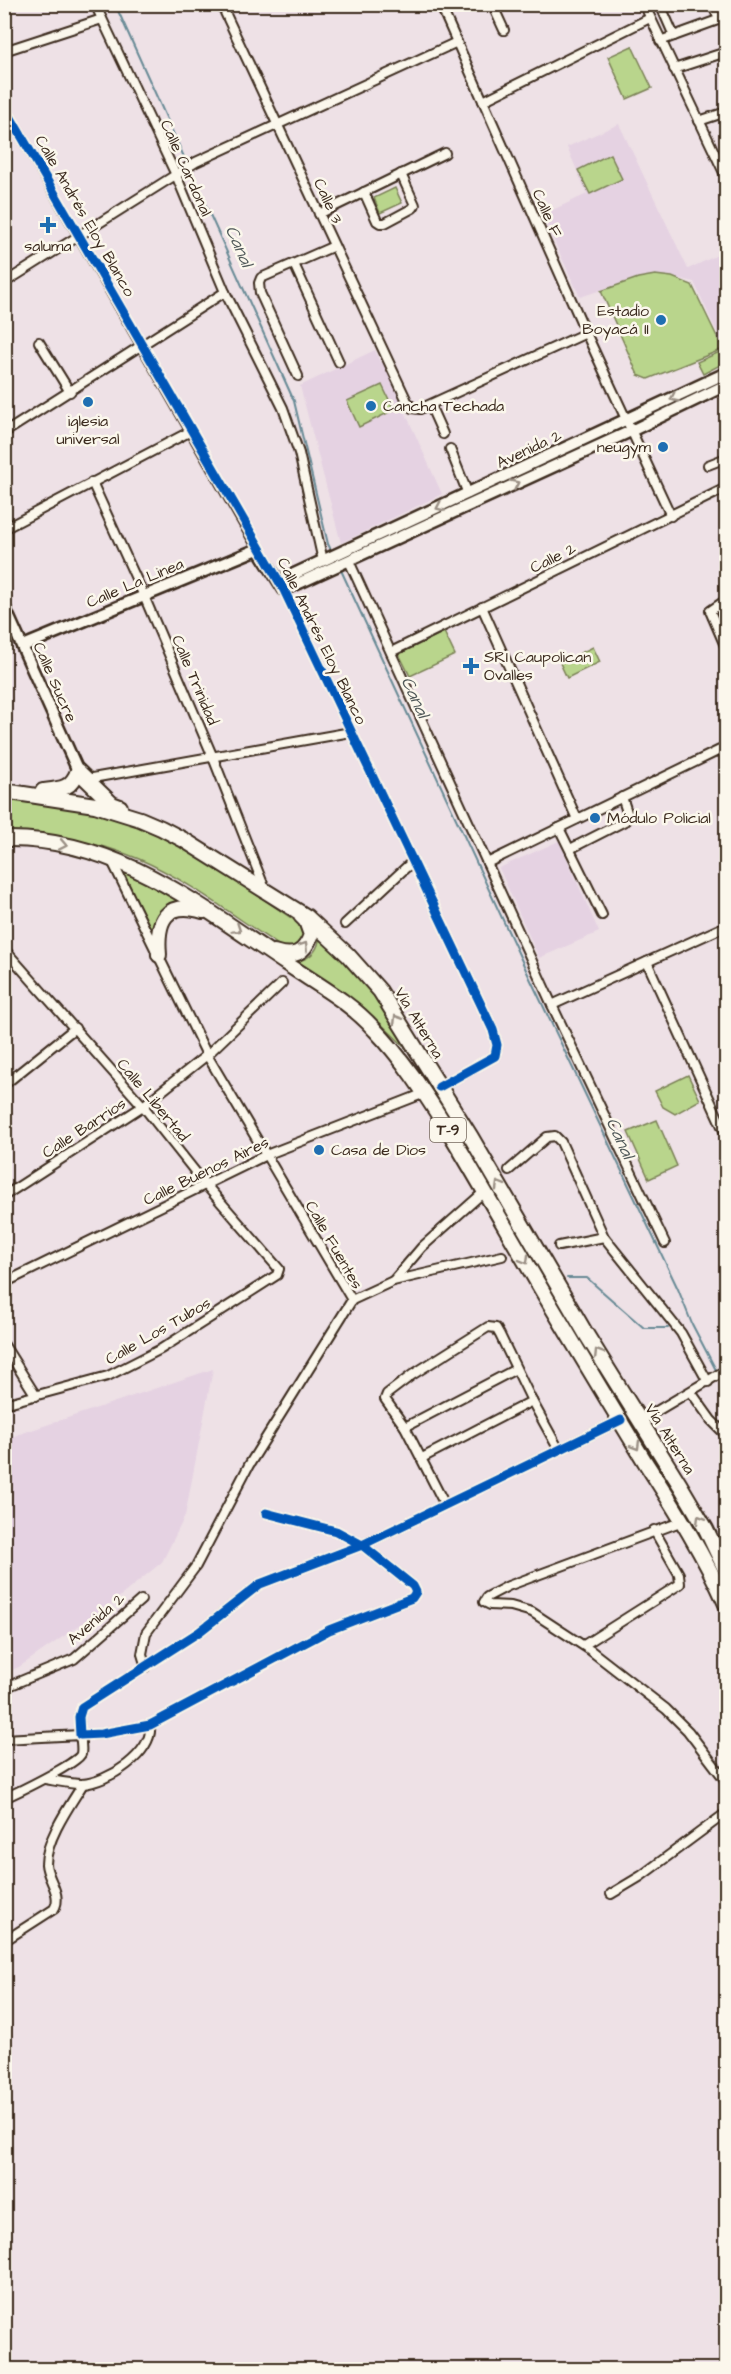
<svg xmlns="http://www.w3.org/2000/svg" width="731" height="2374" viewBox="0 0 731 2374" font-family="'Architects Daughter',sans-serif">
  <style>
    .built { fill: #e5d2e2 }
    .green { fill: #b9d58c; stroke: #7a8055; stroke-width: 1.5 }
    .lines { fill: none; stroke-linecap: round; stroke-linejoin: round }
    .stream { stroke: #678a95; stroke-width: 2 }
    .street-casing { stroke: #3b2a1e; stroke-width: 12 }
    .secondary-casing { stroke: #3b2a1e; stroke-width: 15 }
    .highway-casing { stroke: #3b2a1e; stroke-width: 18 }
    .street { stroke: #fbf7ec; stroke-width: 8 }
    .secondary { stroke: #fbf7ec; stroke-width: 10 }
    .highway { stroke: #fbf7ec; stroke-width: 14 }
    .cycleway-casing { stroke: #fbf7ec; stroke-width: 13 }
    .cycleway { stroke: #0057b8; stroke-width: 9 }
    .oneway { stroke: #9b9085 }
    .poi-dot { fill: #1f6fb2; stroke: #fbf7ec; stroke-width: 2 }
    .labels { text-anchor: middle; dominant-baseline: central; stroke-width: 5; stroke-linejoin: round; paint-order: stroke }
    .shield { fill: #fbf7ec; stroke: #75685c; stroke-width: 1.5 }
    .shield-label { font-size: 15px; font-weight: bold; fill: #3b2a1e }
    .street-label { font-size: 16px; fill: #3b2a1e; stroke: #fbf7ec }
    .poi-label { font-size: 16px; fill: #3b2a1e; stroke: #fbf7ec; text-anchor: start }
    .water-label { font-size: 18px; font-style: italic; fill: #515a5a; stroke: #fbf7ec }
  </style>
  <rect width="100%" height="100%" fill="#eee1e6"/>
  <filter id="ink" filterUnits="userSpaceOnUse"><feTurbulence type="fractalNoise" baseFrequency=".0167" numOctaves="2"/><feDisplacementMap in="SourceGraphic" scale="12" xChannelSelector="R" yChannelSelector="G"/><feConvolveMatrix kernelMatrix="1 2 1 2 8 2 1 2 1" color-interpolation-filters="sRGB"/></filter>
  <g filter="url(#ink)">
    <!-- built -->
    <g class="built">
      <path d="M619,124l69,145 38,-18v101l-32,-70 -22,-5 -17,-2 -17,3 -58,19 -38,-82 45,-21 -20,-47z"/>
      <path d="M375,350l5,12 3,1 59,131 -101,49 -41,-157z"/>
      <path d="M559,841l40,91 -60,26 -40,-90z"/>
      <path d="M213,1369l-28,147 -23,46 -50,41 -93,64 -14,6v-234z"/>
    </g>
    <!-- green -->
    <g class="green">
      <path d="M632,46l20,42 -25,11 -19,-42z"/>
      <path d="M610,154l12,25 -32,15 -12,-24z"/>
      <path d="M395,188l7,15 -22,10 -6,-15z"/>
      <path d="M655,275l17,2 20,8 31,64 -75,30 -10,-4 -37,-84 37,-13z"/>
      <path d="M722,351l4,11 -23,12 -6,-12z"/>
      <path d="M382,385l12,25 -35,17 -12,-26z"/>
      <path d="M444,632l11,23 -45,21 -11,-22z"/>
      <path d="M593,647l7,15 -33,16 -7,-15z"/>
      <path d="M4,800c28,2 56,4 82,10 82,17 149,71 217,116l3,12 -9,11 -14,-1c-47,-30 -93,-67 -144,-89 -43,-18 -89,-25 -134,-26z"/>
      <path d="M118,865l67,37 -31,32z"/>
      <path d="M319,932l47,48 59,94 -22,-29 -43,-41 -65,-42c16,-3 26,-13 24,-30z"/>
      <path d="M688,1075l12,25 -25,14 -12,-7 -8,-16z"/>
      <path d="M657,1120l20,46 -28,13 -21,-47z"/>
    </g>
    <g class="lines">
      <!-- stream -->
      <g class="stream">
        <path d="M115,4l179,397 34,143 4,8"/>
        <path d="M340,568l187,404 151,317 14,35 25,48"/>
        <path d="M567,1278h20l57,50h24"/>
        <path d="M720,1377l6,10"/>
      </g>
      <defs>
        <g id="street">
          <path d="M95,4l81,171 49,117 58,116 16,45 24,108"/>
          <path d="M221,4l186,397 5,7 8,1 166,-76"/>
          <path d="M440,4l146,329 85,183"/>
          <path d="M492,4l12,26"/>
          <path d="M644,4l82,173"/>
          <path d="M660,4l14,32"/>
          <path d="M712,4l7,15"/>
          <path d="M660,41l66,-24"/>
          <path d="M4,51l98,-32"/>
          <path d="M674,69l52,-17"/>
          <path d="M483,101l167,-83"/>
          <path d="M4,106l254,443"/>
          <path d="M699,121l27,-9"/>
          <path d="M364,192l13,29 3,2h5l28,-15 2,-3 -14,-31"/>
          <path d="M319,214l126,-61"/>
          <path d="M294,264l45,98"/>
          <path d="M4,283l192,-121 261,-120"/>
          <path d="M39,342l31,50"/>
          <path d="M298,376l-38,-83 -1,-10 2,-5 73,-32"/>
          <path d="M430,405l13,29"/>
          <path d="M4,433l221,-141"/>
          <path d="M450,449l18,45"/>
          <path d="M708,465l18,-7"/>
          <path d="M92,482l52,114 68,159 53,134"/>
          <path d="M4,529l187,-98"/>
          <path d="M349,561l203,444 113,238"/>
          <path d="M284,590l209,440 4,15 -2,11 -56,31"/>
          <path d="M726,600l-16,11 16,37"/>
          <path d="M482,607l95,212"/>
          <path d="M391,652l335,-164"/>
          <path d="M87,779l264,-47"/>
          <path d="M559,828l43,87"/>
          <path d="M570,849l55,-28 3,-6 -6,-18"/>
          <path d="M112,861l95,194 145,245 -103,165 -53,101 -50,67 -4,21 4,13"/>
          <path d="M487,863l239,-116"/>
          <path d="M345,924l68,-63"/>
          <path d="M4,949l139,157 62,78 74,85 -2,6 -116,74 -53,27 -104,28"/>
          <path d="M647,962l79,173"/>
          <path d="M552,1005l174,-79"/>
          <path d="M4,1085l71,-57"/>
          <path d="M509,1170l38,-33 8,-1 6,6 43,95 77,96 27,49"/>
          <path d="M4,1196l139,-90 64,-51 75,-72"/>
          <path d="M559,1246l45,-9"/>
          <path d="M393,1281l29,-34 63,-56"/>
          <path d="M4,1283l262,-128 159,-62"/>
          <path d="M352,1300l41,-19 109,-25"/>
          <path d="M4,1345l32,51"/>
          <path d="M691,1392l20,28 15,15"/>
          <path d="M640,1421l86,-51"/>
          <path d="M405,1427l111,-58"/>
          <path d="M422,1458l110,-57"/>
          <path d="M444,1503l-39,-76 -20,-28 2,-5 25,-19 76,-48 8,1 4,7 32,66 27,49"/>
          <path d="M266,1513l70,18 26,14 51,41 3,6 -4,6 -83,32 -179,95 -49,9 -21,1 -1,-18 3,-10 117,-75 61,-48 102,-39 259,-125"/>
          <path d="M683,1521l-175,65 -21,11 -3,5 6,3 21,1 21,6 58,38 76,59 22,22 38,50"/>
          <path d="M584,1645l96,-61 -1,-10 -25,-44"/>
          <path d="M4,1688l70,-29 67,-59"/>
          <path d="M4,1739l76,-4c1,6 2,14 1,19 -3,9 -65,39 -77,44"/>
          <path d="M45,1779c12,2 25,5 37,5 25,-1 72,-31 68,-59"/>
          <path d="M611,1894l30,-18 85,-63"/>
          <path d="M9,1938l45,-29c9,-14 -7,-30 -8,-45 0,-25 24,-59 37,-80"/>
        </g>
        <g id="secondary">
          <path d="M279,581l447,-208"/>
          <path d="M4,606l74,165"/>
          <path d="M23,646l235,-97 26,41 347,-159 95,-46"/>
        </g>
        <g id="highway">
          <path d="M4,791l91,14 45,14 21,9 23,12 123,77 41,38 32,36 91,146 115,197 94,151 26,44 20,42"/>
          <path d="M43,791c19,-2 28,-2 35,-20l34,33 8,3"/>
          <path d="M4,839c111,-3 197,68 283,125 31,21 63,38 88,66 30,31 52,67 75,103 35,58 68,117 103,176 31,52 62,104 94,156 29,45 57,90 79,139"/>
          <path d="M274,952c20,6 30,2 37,-17l-5,-14 -5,-5"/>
          <path d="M159,955c-3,-34 6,-55 44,-44"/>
        </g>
      </defs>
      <!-- street casing -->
      <use href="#street" class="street-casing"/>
      <!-- secondary casing -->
      <use href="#secondary" class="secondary-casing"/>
      <!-- highway casing -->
      <use href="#highway" class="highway-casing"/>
      <!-- street -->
      <use href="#street" class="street"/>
      <!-- secondary -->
      <use href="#secondary" class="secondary"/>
      <!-- highway -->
      <use href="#highway" class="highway"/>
      <defs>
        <g id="cycleway">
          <path d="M4,106l280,484 209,440 4,15 -2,11 -56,31"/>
          <path d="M266,1513l70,18 26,14 51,41 3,6 -4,6 -83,32 -179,95 -49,9 -21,1 -1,-18 3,-10 117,-75 61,-48 102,-39 259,-125"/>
        </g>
      </defs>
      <!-- cycleway casing -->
      <use href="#cycleway" class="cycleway-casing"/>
      <!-- cycleway -->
      <use href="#cycleway" class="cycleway"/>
    </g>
    <!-- one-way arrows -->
    <defs><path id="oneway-chevron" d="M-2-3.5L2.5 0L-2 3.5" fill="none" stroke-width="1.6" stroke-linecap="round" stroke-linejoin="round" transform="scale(1.5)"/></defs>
    <g class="oneway">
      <use href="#oneway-chevron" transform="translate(674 398) rotate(155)"/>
      <use href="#oneway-chevron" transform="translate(515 484) rotate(-25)"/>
      <use href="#oneway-chevron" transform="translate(440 507) rotate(155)"/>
      <use href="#oneway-chevron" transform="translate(63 845) rotate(11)"/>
      <use href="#oneway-chevron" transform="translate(237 929) rotate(34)"/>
      <use href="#oneway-chevron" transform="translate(304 946) rotate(-56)"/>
      <use href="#oneway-chevron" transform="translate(397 1019) rotate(-122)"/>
      <use href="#oneway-chevron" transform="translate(499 1185) rotate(-120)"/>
      <use href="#oneway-chevron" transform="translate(525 1260) rotate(60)"/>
      <use href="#oneway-chevron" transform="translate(598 1353) rotate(-122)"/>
      <use href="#oneway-chevron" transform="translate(636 1446) rotate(59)"/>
      <use href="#oneway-chevron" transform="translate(700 1519) rotate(-121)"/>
    </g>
  </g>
  <!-- markers -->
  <g class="poi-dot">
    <path d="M45 216h6v6h6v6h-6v6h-6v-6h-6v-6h6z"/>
    <circle cx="661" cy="320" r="6"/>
    <circle cx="88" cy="402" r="6"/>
    <circle cx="371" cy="406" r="6"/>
    <circle cx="663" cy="447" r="6"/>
    <path d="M468 657h6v6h6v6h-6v6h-6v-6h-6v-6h6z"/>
    <circle cx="595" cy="818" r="6"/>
    <circle cx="319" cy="1150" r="6"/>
  </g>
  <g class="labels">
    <!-- shield labels -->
    <rect class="shield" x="430" y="1118" width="36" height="24" rx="4.5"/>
    <g class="shield-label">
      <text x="448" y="1130">T-9</text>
    </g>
    <!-- street labels -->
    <g class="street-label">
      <text transform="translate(186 168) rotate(66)">Calle Cardonal</text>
      <text transform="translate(328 201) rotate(65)">Calle 3</text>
      <text transform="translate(547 213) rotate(66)">Calle F</text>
      <text transform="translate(85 216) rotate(60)">Calle Andrés Eloy Blanco</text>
      <text transform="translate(529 449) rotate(-25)">Avenida 2</text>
      <text transform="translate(553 558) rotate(-26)">Calle 2</text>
      <text transform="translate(135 583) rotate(-23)">Calle La Linea</text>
      <text transform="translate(322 641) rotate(64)">Calle Andrés Eloy Blanco</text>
      <text transform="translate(195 680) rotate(67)">Calle Trinidad</text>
      <text transform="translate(55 682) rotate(66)">Calle Sucre</text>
      <text transform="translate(419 1023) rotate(59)">Vía Alterna</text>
      <text transform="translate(153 1100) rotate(50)">Calle Libertad</text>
      <text transform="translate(84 1128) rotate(-33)">Calle Barrios</text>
      <text transform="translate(206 1171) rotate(-26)">Calle Buenos Aires</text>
      <text transform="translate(334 1245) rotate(60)">Calle Fuentes</text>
      <text transform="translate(158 1331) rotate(-30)">Calle Los Tubos</text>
      <text transform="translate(670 1439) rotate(58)">Vía Alterna</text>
      <text transform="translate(96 1619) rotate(-41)">Avenida 2</text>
    </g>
    <!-- poi labels -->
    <g class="poi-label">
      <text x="48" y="246" text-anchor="middle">saluma</text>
      <text x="649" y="311" text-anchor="end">Estadio<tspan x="649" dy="18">Boyacá II</tspan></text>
      <text x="383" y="406">Cancha Techada</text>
      <text x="88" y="421" text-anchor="middle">iglesia<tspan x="88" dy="18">universal</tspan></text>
      <text x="651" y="447" text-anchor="end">neugym</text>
      <text x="484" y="657">SRI Caupolican<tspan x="484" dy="18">Ovalles</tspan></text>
      <text x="607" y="818">Módulo Policial</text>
      <text x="331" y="1150">Casa de Dios</text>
    </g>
    <!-- water labels -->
    <g class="water-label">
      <text transform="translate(239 246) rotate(66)">Canal</text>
      <text transform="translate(415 697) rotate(65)">Canal</text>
      <text transform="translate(620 1138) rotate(65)">Canal</text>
    </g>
  </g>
  <!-- margin -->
  <rect width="731" height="2374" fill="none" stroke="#fbf7ec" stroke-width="24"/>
  <rect x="12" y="12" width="707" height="2350" fill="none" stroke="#3b2a1e" stroke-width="2" filter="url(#ink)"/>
</svg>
